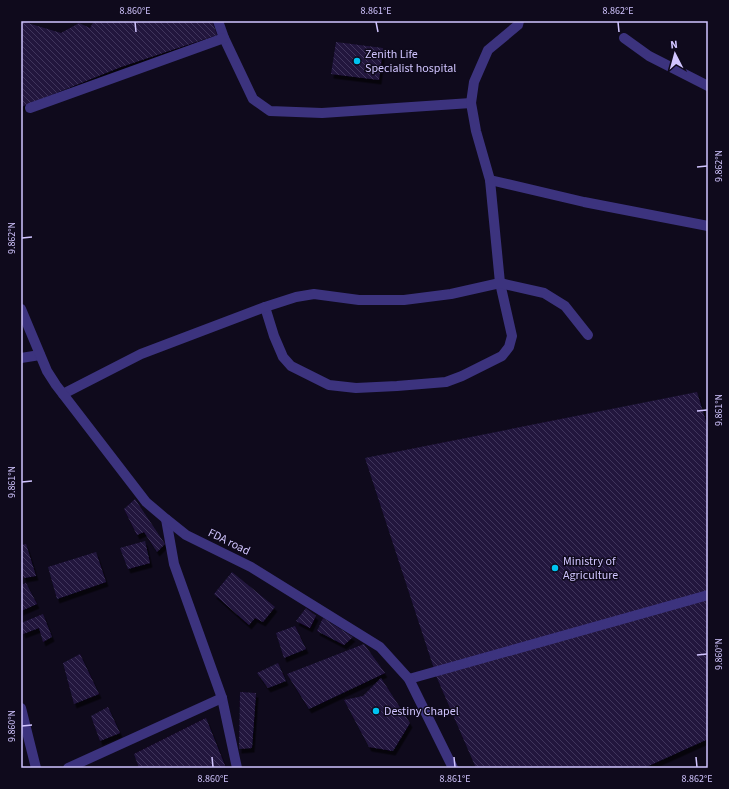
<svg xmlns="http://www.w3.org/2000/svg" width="729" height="789" viewBox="0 0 729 789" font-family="'Source Sans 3',sans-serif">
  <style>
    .building { fill: url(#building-back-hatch); filter: url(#shadow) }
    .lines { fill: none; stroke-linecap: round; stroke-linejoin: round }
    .minor { stroke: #3c337e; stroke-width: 10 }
    .tertiary { stroke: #3c337e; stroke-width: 10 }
    .ticks { fill: none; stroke: #d1c5ff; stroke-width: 1.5 }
    .poi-dot { fill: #00c3f0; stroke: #0f0a1c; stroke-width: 1.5 }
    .labels { text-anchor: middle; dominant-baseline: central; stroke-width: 3; stroke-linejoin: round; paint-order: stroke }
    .poi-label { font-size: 12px; fill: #d1c5ff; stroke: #0f0a1c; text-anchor: start }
    .street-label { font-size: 12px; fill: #d1c5ff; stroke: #0f0a1c }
    .neatline { fill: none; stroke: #d1c5ff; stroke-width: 1.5 }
    .ticks-label { font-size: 10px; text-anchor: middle; fill: #d1c5ff }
  </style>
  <defs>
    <pattern id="building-back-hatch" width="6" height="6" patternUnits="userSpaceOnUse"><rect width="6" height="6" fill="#21153e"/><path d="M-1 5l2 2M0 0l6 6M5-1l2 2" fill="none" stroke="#40365b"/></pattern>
    <filter id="shadow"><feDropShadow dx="2.5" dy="4.5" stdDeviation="0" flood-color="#0009"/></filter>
  </defs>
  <rect width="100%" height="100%" fill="#0f0a1c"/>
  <!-- building -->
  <g class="building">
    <path d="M21,21l40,12 18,-10 11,5 4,-7h118l5,14 -96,32 -100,40z"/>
    <path d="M336,42l47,6 -4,32 -48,-6z"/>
    <path d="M697,392l11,36v311l-64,29h-168l-39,-90 -72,-220z"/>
    <path d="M135,499l30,45 -8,8 -13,-20 -7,3 -13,-26z"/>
    <path d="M145,541l5,22 -22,6 -8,-21z"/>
    <path d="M26,544l10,32 -12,2 -3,-7v-26z"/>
    <path d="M96,552l10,30 -49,17 -9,-32z"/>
    <path d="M232,572l43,35 -12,15 -8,-4 -6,7 -35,-31z"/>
    <path d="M26,583l11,21 -16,7v-26z"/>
    <path d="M306,608l10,8 -6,12 -14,-7z"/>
    <path d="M43,614l9,23 -9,5 -4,-14 -16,6 -2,-7v-4z"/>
    <path d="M323,618l30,19 -9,8 -27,-14z"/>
    <path d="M295,626l11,23 -22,9 -8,-25z"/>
    <path d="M364,644l21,29 -76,36 -22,-35z"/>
    <path d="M80,654l19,40 -25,10 -11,-41z"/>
    <path d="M278,663l8,18 -18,7 -11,-15z"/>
    <path d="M381,678l29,45 -17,28 -24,-4 -25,-47 19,-4z"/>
    <path d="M240,692l16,1 -4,55 -13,1z"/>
    <path d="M108,707l12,26 -20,8 -9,-25z"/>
    <path d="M206,718l20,50h-87l-5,-14z"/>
  </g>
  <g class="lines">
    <!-- minor -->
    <g class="minor">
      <path d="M218,21l6,17 29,61 17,12 52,2 149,-10"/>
      <path d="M624,38l25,18 59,30"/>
      <path d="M30,108l194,-70"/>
      <path d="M490,180l94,22 124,24"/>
      <path d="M265,307l9,29 9,21 8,9 38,19 27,3 41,-2 49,-4 16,-6 40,-20 7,-9 3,-11 -12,-53 -10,-103 -14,-49 -5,-28 3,-21 14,-32 30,-25 1,-4"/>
      <path d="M21,358l19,-3"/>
      <path d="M63,394l78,-40 124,-47 31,-10 18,-3 45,6h45l47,-6 49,-11 44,10 21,13 23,29"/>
      <path d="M409,679l299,-84"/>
      <path d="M222,698l15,70"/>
      <path d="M21,708l15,60"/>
      <path d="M68,768l154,-70 -48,-134 -8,-45"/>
    </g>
    <!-- tertiary -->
    <path class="tertiary" d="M21,309l26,62 9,14 90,117 20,17 20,16 65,32 129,80 29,32 44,89"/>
  </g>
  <!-- ticks -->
  <path class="ticks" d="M135,22l1,10M376,22l2,10M618,22l1,10M697,167l10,-1M22,238l10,-1M697,411l10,-1M22,482l10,-1M697,655l10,-1M22,726l10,-1M212,757l1,10M454,757l1,10M696,757l1,10"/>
  <!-- markers -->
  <g class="poi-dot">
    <circle cx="357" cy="61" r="4"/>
    <circle cx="555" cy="568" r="4"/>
    <circle cx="376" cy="711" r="4"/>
  </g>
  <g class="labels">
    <!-- poi labels -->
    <g class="poi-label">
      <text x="365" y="54">Zenith Life<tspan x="365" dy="14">Specialist hospital</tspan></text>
      <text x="563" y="561">Ministry of<tspan x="563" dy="14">Agriculture</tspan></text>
      <text x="384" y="711">Destiny Chapel</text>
    </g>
    <!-- street labels -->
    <g class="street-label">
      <text transform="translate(229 542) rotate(26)">FDA road</text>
    </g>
  </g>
  <!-- border -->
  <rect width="729" height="789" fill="none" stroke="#0f0a1c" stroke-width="44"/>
  <!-- north arrow -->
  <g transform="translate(675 54) rotate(354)" stroke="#0f0a1c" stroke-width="3" paint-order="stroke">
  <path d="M0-3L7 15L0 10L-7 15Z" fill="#d1c5ff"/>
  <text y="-6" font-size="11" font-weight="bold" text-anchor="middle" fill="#d1c5ff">N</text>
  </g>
  <rect x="22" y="22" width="685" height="745" class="neatline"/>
  <g class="ticks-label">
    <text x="135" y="14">8.860°E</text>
    <text x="376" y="14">8.861°E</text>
    <text x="618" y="14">8.862°E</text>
    <text transform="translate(718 166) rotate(-90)" y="4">9.862°N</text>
    <text transform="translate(11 238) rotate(-90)" y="4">9.862°N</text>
    <text transform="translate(718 410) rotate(-90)" y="4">9.861°N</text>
    <text transform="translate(11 482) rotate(-90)" y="4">9.861°N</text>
    <text transform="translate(718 654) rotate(-90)" y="4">9.860°N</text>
    <text transform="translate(11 726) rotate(-90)" y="4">9.860°N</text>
    <text x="213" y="782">8.860°E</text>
    <text x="455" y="782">8.861°E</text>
    <text x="697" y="782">8.862°E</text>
  </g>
</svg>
